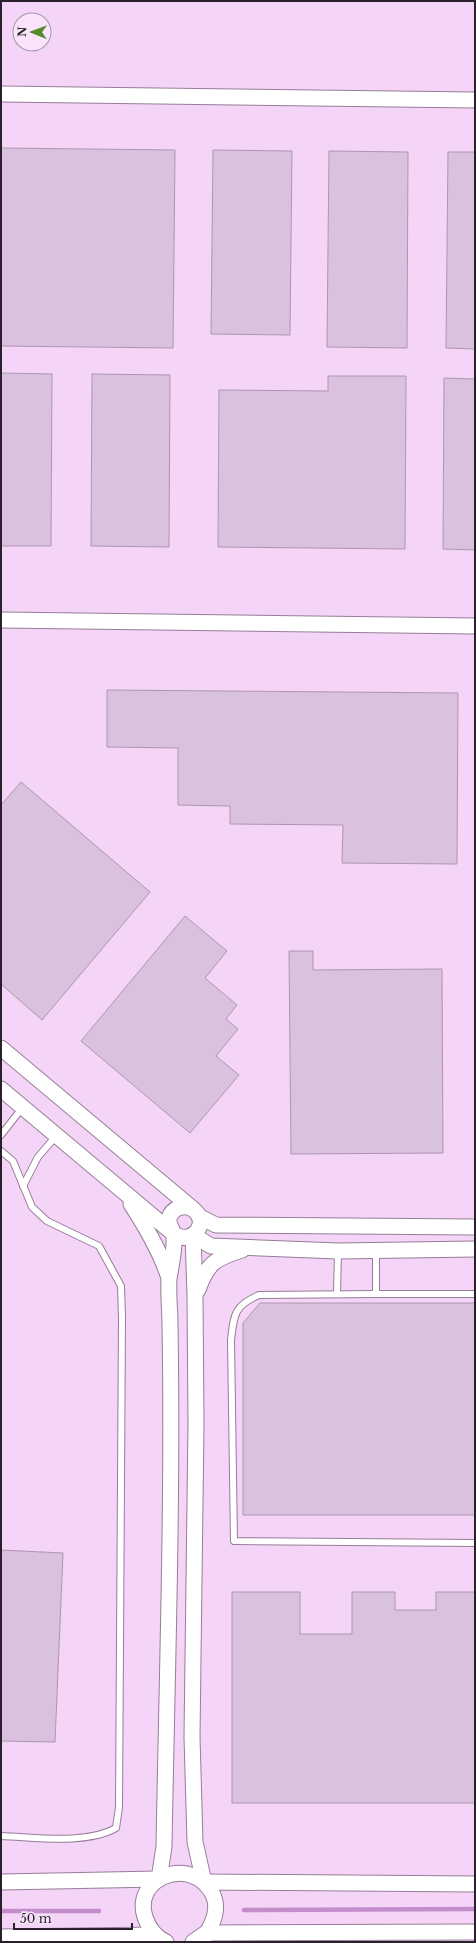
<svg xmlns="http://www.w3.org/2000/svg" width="476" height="1943" viewBox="0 0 476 1943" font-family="'Libre Baskerville',serif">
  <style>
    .built { fill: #f4d4f7; fill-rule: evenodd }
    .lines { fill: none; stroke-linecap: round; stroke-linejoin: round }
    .stream { stroke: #c28dc9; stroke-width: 4.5 }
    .building { fill: #dac1dd; stroke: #ae96b1 }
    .service-casing { stroke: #967e98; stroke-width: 8 }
    .tertiary-casing { stroke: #967e98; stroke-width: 17 }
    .service { stroke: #fff; stroke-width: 6 }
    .tertiary { stroke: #fff; stroke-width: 15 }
  </style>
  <rect width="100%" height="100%" fill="#f9e4fb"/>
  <!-- built -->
  <path class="built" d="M1,1h474v1941h-474zM20,20h24v24h-24z"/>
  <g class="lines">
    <!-- stream -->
    <g class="stream">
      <path d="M244,1910l231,-1"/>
      <path d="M1,1911h98"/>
    </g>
  </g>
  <!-- building -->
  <g class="building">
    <path d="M1,148l174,2 -2,198 -172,-2z"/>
    <path d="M213,150l79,1 -2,184 -79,-1z"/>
    <path d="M329,151l79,1 -1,196 -80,-1z"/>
    <path d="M448,152h27v197l-29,-1z"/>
    <path d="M1,373l51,1 -1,172h-50z"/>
    <path d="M92,374l78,1 -1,172 -78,-1z"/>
    <path d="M328,376h78l-1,173 -187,-2 1,-157 109,1z"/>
    <path d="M444,378l31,1v171l-32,-1z"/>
    <path d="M107,690l351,3 -1,171 -115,-1 1,-38 -113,-1v-18l-52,-1v-57l-71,-1z"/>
    <path d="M21,782l129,110 -108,128 -41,-36v-179z"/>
    <path d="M185,916l42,35 -22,27 32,27 -11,14 12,10 -22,27 23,19 -49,58 -109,-92z"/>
    <path d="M289,951h24v19l129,-1 1,184 -152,1z"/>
    <path d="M260,1303h215v212h-232v-192z"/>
    <path d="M1,1550l62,3 -8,189 -54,-1z"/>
    <path d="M232,1592h68v42h52v-42h43v18h41v-18h39v211h-243z"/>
  </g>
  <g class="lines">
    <defs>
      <g id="service">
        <path d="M1,1135l22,-28"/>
        <path d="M1,1151l12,10 19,46 15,14 52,25 22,40 1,32 -3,489 -3,21c-30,17 -81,9 -115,8"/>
        <path d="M23,1186l15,-29 18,-21"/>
        <path d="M376,1251v43h99"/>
        <path d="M337,1294l1,-42"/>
        <path d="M376,1294l-117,1c-25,11 -25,19 -28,45l3,201 241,2"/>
      </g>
      <g id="tertiary">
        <path d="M1,94l474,6"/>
        <path d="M1,620l474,6"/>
        <path d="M1,1048l192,161"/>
        <path d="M1,1089l173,145c18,12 36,-11 20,-24 -9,-7 -23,-2 -25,9 -1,7 5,11 5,17 1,14 -3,29 -5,43 -1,15 1,31 1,46 3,174 -3,348 -6,522l-5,32"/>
        <path d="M131,1204c15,23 28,45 37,71"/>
        <path d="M200,1217l16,8 259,2"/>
        <path d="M193,1235l2,61 1,128 -4,313 3,105 9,40"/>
        <path d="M193,1235l18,11 127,5 137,-2"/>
        <path d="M198,1290c9,-27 18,-32 44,-40"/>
        <path d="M1,1882l158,-3"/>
        <path d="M204,1882l271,2"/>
        <path d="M1,1937l154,-2"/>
        <path d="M166,1942c-11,-5 -17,-13 -21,-25 -12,-37 39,-60 63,-30 6,7 9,17 7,26 -1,10 -8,18 -12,28"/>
        <path d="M193,1942l13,-9 269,-1"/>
      </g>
    </defs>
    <!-- service casing -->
    <use href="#service" class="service-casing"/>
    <!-- tertiary casing -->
    <use href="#tertiary" class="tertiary-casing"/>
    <!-- service -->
    <use href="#service" class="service"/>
    <!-- tertiary -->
    <use href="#tertiary" class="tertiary"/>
  </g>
  <!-- border -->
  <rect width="476" height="1943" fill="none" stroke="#2a202b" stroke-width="4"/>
  <!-- north arrow -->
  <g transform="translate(32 32) rotate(271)"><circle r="19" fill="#f9e4fb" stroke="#a696a8"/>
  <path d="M0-3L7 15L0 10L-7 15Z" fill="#538c29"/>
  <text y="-6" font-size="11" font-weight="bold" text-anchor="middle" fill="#2a202b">N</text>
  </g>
  <!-- scale -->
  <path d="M14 1923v6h118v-6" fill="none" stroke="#2a202b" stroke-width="2"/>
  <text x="20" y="1923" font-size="12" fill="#2a202b" stroke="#f9e4fb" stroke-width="3" paint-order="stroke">50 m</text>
</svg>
